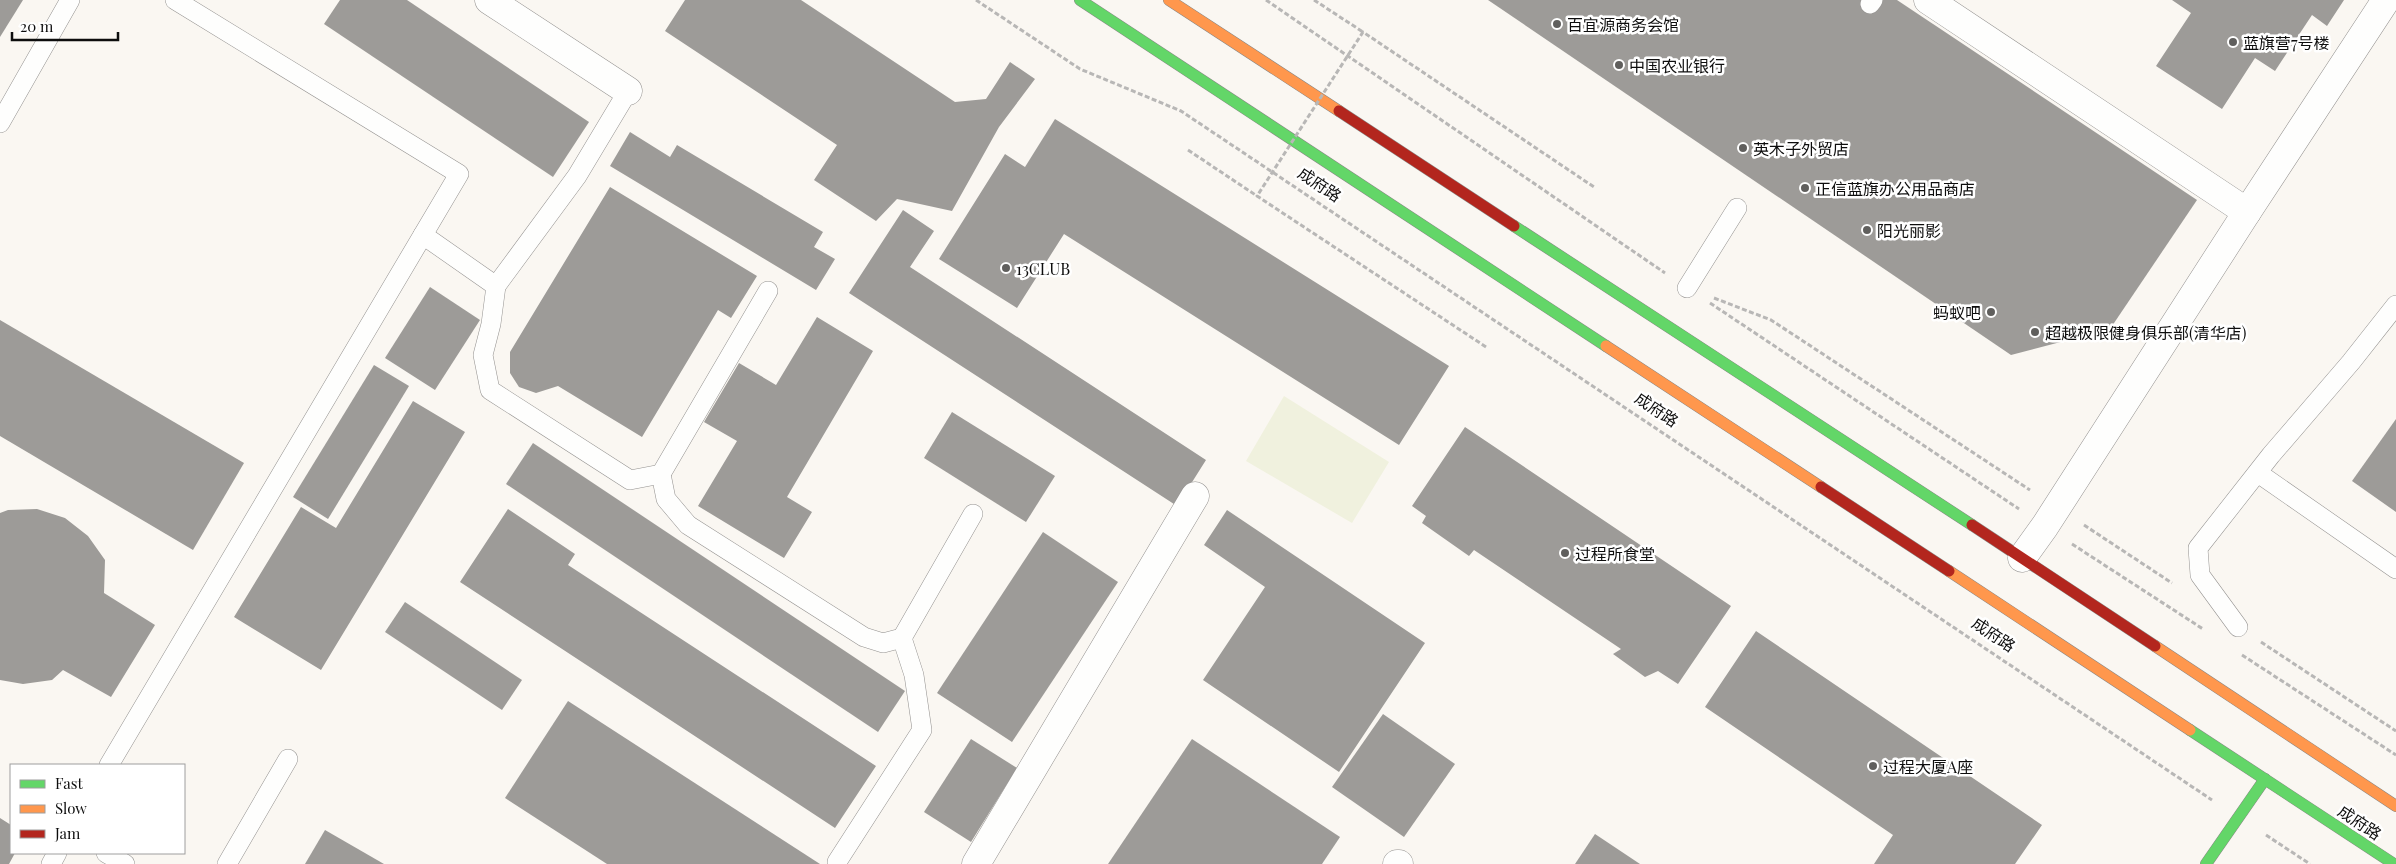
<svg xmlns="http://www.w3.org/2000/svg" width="2396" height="864" viewBox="0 0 2396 864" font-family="'Playfair Display','Noto Sans SC',serif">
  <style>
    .pitch { fill: #f0f1de }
    .building { fill: #9d9b98 }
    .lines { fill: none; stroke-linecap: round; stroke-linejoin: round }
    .lane-casing { stroke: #949290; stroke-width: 20 }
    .street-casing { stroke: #949290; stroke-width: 29 }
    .fast-casing { stroke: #8a8987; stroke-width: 12 }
    .slow-casing { stroke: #8a8987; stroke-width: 12 }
    .jam-casing { stroke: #8a8987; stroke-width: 12 }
    .path { stroke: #b8b7b6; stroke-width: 3; stroke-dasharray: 5 2.5; stroke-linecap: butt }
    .lane { stroke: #fefefd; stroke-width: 19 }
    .street { stroke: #fefefd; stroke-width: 28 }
    .fast { stroke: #63d668; stroke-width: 11 }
    .slow { stroke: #ff974d; stroke-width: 11 }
    .jam { stroke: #b3261e; stroke-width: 11 }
    .path-bridge { stroke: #b8b7b6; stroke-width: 3; stroke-dasharray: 5 2.5; stroke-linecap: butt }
    .poi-dot { fill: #605f5d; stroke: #fff; stroke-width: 2 }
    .labels { text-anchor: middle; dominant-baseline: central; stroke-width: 5; stroke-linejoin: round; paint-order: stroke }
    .poi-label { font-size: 16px; fill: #0d0d0d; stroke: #fff; text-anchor: start }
    .street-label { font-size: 16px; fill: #0d0d0d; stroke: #fff }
  </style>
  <rect width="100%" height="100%" fill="#faf7f2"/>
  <!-- pitch -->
  <path class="pitch" d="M1284,396l105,66 -37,61 -106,-62z"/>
  <!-- building -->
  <g class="building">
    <path d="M0,0h23l-23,37z"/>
    <path d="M340,0h67l182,122 -36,55 -229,-153z"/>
    <path d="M685,0h116l154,102 31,-3 24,-37 25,17 -36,48 -47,84 -55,-12 -21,22 -62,-41 23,-35 -172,-114z"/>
    <path d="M1488,0h409l300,200 -87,129 -99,26z"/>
    <path d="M2172,0h172l-17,26 -15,-11 -37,56 -20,-13 -33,51 -66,-43 35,-53z"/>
    <path d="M1055,119l394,247 -50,79 -335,-211 -47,74 -78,-49 66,-105 20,13z"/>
    <path d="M630,132l40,25 7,-12 146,87 -9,15 21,12 -19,31 -206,-124z"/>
    <path d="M610,187l147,89 -26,42 -13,-8 -76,127 -84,-51 -22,7 -17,-6 -9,-14v-21z"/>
    <path d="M903,210l31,21 -24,36 296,193 -29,46 -328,-213z"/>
    <path d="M430,287l50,33 -45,70 -50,-32z"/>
    <path d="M817,317l56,34 -86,146 25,15 -28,46 -86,-52 39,-65 -33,-19 35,-59 37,22z"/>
    <path d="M0,320l244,143 -51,87 -193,-114z"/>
    <path d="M374,365l35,21 -81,133 -35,-22z"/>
    <path d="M413,401l52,31 -144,238 -87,-53 67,-110 35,21z"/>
    <path d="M952,412l103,64 -29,46 -102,-64z"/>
    <path d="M2396,419v93l-44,-31z"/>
    <path d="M1465,427l266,179 -53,78 -20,-13 -13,6 -32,-23 8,-5 -147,-99 -5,6 -47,-33 4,-7 -14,-10z"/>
    <path d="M533,443l372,248 -27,41 -372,-248z"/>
    <path d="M37,509l28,9 23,18 17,24 -1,33 51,32 -44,72 -48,-27 -11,10 -29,4 -23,-4v-167l8,-3z"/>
    <path d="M508,509l67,45 -7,11 308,201 -41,62 -375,-246z"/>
    <path d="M1227,510l198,133 -86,129 -136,-92 62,-93 -61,-42z"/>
    <path d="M1043,532l75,50 -106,160 -75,-49z"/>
    <path d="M405,602l117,78 -20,30 -117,-78z"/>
    <path d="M1756,631l286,194 -27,39h-141l19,-29 -188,-128z"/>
    <path d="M568,701l252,163h-213l-102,-66z"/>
    <path d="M1383,714l72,50 -51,73 -72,-50z"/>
    <path d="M971,739l46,29 -46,74 -47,-30z"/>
    <path d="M1192,739l148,98 -18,27h-214z"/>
    <path d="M0,818l11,7v28h4l-6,11h-9z"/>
    <path d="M325,830l59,34h-79z"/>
    <path d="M1595,834l45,30h-65z"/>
  </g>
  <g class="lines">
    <defs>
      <g id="lane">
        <path d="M1870,4l3,-4"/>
        <path d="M0,123l70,-123"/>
        <path d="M423,235l73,51 -5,38 -8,31 7,35 140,90 31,-6 107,-183"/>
        <path d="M496,286l81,-110 51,-85"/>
        <path d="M1687,288l50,-80"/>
        <path d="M2258,473l138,96"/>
        <path d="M661,474l5,25 22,26 176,112 19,6 19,-5 71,-124"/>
        <path d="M2238,627l-38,-52 -2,-27 73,-93 80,-93 45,-57"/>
        <path d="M109,765l350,-591 -284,-174"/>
        <path d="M106,853l19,11"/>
        <path d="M837,862l85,-132 -8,-55 -12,-37"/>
        <path d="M51,864l6,-11"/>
        <path d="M227,864l61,-105"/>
      </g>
      <g id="street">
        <path d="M489,0l139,91"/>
        <path d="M1928,0l319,212"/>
        <path d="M2022,558l23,-32 202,-314 139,-212"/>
        <path d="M976,864l219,-368"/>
        <path d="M1397,864h2"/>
      </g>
      <g id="fast">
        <path d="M1080,0l526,346"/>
        <path d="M1514,226l458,299"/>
        <path d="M2190,730l204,134"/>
        <path d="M2206,864l59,-85"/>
      </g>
      <g id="slow">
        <path d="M1169,0l170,111"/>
        <path d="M1606,346l215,141"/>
        <path d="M1949,571l241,159"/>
        <path d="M2155,646l241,160"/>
      </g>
      <g id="jam">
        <path d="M1339,111l175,115"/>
        <path d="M1821,487l128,84"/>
        <path d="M1972,525l183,121"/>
      </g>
    </defs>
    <!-- lane casing -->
    <use href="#lane" class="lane-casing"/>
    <!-- street casing -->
    <use href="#street" class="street-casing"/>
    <!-- fast casing -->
    <use href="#fast" class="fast-casing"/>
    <!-- slow casing -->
    <use href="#slow" class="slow-casing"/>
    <!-- jam casing -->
    <use href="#jam" class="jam-casing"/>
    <!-- path -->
    <g class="path">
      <path d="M976,0l104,69 101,42 1031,689"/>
      <path d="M1266,0l399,273"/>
      <path d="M1314,0l49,32"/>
      <path d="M1188,150l69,46"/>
      <path d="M1714,298l57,22 259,170"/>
      <path d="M1710,303l309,206"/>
      <path d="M2084,525l88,58"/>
      <path d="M2072,544l131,85"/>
      <path d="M2261,642l135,89"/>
      <path d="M2242,655l154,100"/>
      <path d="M2266,835l44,29"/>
    </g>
    <!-- lane -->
    <use href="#lane" class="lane"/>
    <!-- street -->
    <use href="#street" class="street"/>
    <!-- fast -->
    <use href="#fast" class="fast"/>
    <!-- slow -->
    <use href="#slow" class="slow"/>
    <!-- jam -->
    <use href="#jam" class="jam"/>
    <!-- path-bridge -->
    <path class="path-bridge" d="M1486,347l-229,-151 106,-164 231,155"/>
  </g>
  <!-- markers -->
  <g class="poi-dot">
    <circle cx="1557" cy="24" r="5"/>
    <circle cx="2233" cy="42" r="5"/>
    <circle cx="1619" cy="65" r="5"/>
    <circle cx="1743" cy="148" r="5"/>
    <circle cx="1805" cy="188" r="5"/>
    <circle cx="1867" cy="230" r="5"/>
    <circle cx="1006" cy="268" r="5"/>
    <circle cx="1991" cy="312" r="5"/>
    <circle cx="2035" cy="332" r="5"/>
    <circle cx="1565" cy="553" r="5"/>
    <circle cx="1873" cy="766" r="5"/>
  </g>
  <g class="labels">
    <!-- poi labels -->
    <g class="poi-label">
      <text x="1567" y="24">百宜源商务会馆</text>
      <text x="2243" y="42">蓝旗营7号楼</text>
      <text x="1629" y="65">中国农业银行</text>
      <text x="1753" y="148">英木子外贸店</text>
      <text x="1815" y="188">正信蓝旗办公用品商店</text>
      <text x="1877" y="230">阳光丽影</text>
      <text x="1016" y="268">13CLUB</text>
      <text x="1981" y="312" text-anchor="end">蚂蚁吧</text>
      <text x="2045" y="332">超越极限健身俱乐部(清华店)</text>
      <text x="1575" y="553">过程所食堂</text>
      <text x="1883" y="766">过程大厦A座</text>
    </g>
    <!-- street labels -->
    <g class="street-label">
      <text transform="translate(1320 184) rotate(34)">成府路</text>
      <text transform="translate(1657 409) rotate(34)">成府路</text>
      <text transform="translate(1994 634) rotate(34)">成府路</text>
      <text transform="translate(2360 822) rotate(34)">成府路</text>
    </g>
  </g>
  <!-- legend -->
  <rect x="10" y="764" width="175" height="90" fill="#ffffff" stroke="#9e9e9e"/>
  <rect x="20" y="780" width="25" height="8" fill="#63d668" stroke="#9e9e9e"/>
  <text x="55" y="789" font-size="15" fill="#0d0d0d">Fast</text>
  <rect x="20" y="805" width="25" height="8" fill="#ff974d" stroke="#9e9e9e"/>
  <text x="55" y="814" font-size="15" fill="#0d0d0d">Slow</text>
  <rect x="20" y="830" width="25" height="8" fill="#b3261e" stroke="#9e9e9e"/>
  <text x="55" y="839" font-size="15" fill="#0d0d0d">Jam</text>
  <!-- scale -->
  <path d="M12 32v8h106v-8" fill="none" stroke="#0d0d0d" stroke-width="2.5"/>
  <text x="20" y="32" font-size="15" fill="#0d0d0d" stroke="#ffffff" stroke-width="4" paint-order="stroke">20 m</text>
</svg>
